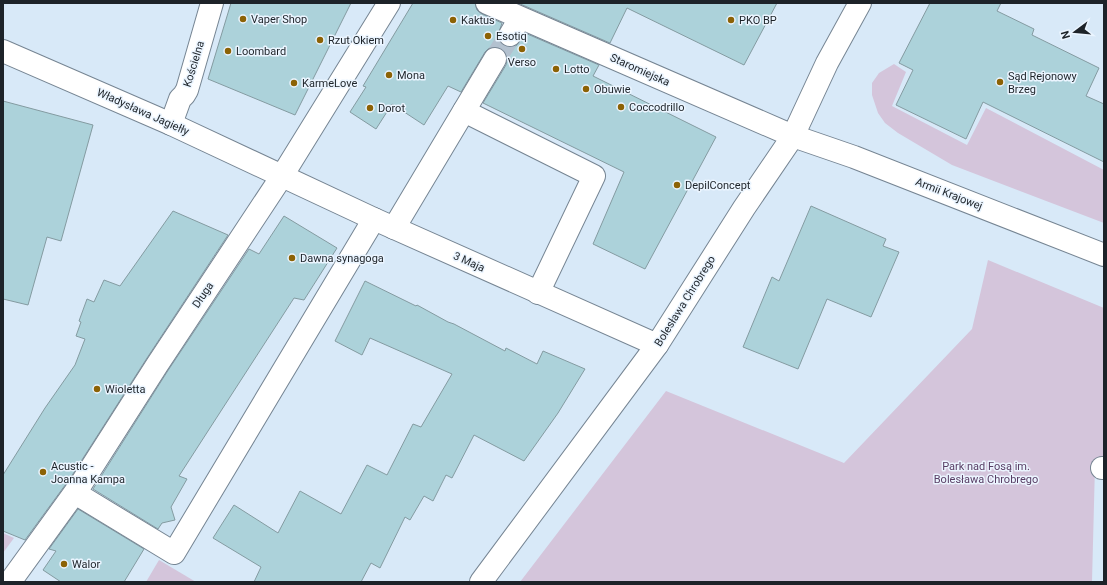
<svg xmlns="http://www.w3.org/2000/svg" width="1107" height="585" viewBox="0 0 1107 585" font-family="Roboto,sans-serif">
  <style>
    .green { fill: #d4c5db }
    .building { fill: #acd2da; stroke: #849ba1 }
    .lines { fill: none; stroke-linecap: round; stroke-linejoin: round }
    .minor-tunnel { stroke: #b3c1cf; stroke-width: 22; stroke-dasharray: 22 11; stroke-linecap: butt }
    .minor-casing { stroke: #768593; stroke-width: 24 }
    .major-casing { stroke: #768593; stroke-width: 24 }
    .minor { stroke: #fff; stroke-width: 22 }
    .major { stroke: #fff; stroke-width: 22 }
    .poi-dot { fill: #8c6205; stroke: #ebf5ff; stroke-width: 1.5 }
    .labels { text-anchor: middle; dominant-baseline: central; stroke-width: 3; stroke-linejoin: round; paint-order: stroke }
    .poi-label { font-size: 11px; fill: #1d2329; stroke: #ebf5ff; text-anchor: start }
    .street-label { font-size: 11px; fill: #1d2329; stroke: #ebf5ff }
    .park-label { font-size: 11px; fill: #583d64; stroke: #ebf5ff }
  </style>
  <rect width="100%" height="100%" fill="#d8e9f8"/>
  <!-- green -->
  <g class="green">
    <path d="M894,64l12,8 -14,34 75,39 19,-37 118,62v53l-152,-58 -54,-32 -13,-10 -7,-10 -6,-18v-12l7,-10z"/>
    <path d="M988,260l116,48v154l-9,3 -3,117h-572l146,-191 178,72 128,-134z"/>
    <path d="M3,533l11,5 -11,15z"/>
    <path d="M159,560l37,22h-50z"/>
  </g>
  <!-- building -->
  <g class="building">
    <path d="M231,3h120l-56,112 -87,-36z"/>
    <path d="M413,3h62l2,7 5,4 20,9 -4,12 1,6 5,5 6,1 6,-1 9,-13 74,32 -6,11 123,61 -71,132 -52,-25 31,-72 -141,-69 23,-38 1,-5 -1,-7 -5,-5 -5,-1 -7,1 -4,4 -24,40 -13,-6 -24,39 -32,-21 -16,25 -26,-17 16,-25 -3,-1z"/>
    <path d="M518,3h259l-33,62 -117,-57 -17,35z"/>
    <path d="M930,3h71l-4,8 37,18 -2,6 67,33 -13,28 18,8v58l-121,-60 -17,37 -70,-34 17,-35 -14,-7z"/>
    <path d="M3,101l90,24 -32,116 -14,-4 -19,68 -25,-6z"/>
    <path d="M811,206l75,33 -3,7 16,6 -28,65 -44,-18 -29,70 -55,-22 29,-70 7,4z"/>
    <path d="M173,211l55,24 -81,123 -76,119 -46,63 -22,-9v-56l42,-67 30,-43 10,-26 -9,-3 5,-14 -2,-1 8,-22 7,3 10,-22 16,6z"/>
    <path d="M284,216l53,32 -33,52 -10,-2 -86,133 -29,45 8,3 -16,28 4,13 -13,3 -4,6 -65,-40 74,-117 82,-123 10,5z"/>
    <path d="M365,281l51,25 1,-1 31,17 6,2 51,27 1,-3 31,16 6,-13 42,18 -27,44 -34,48 -50,-26 -22,43 -6,-3 -13,26 -9,-5 -14,24 -5,-3 -25,51 -9,-5 -10,19h-107l7,-15 -48,-29 21,-33 44,28 22,-42 41,23 26,-49 20,10 26,-51 8,3 31,-53 -82,-36 -8,17 -27,-14z"/>
    <path d="M78,509l66,40 -20,33h-63l-18,-12 13,-19 -7,-2z"/>
  </g>
  <g class="lines">
    <!-- minor-tunnel -->
    <path class="minor-tunnel" d="M495,59l15,-24"/>
    <defs>
      <g id="minor">
        <path d="M487,3l306,133"/>
        <path d="M510,35l10,-17"/>
        <path d="M464,111l130,65 -56,117"/>
        <path d="M171,124l9,-25 4,-4 3,-5 25,-87"/>
        <path d="M394,228l101,-169"/>
        <path d="M1102,468h2"/>
        <path d="M75,493l99,60 200,-334"/>
        <path d="M10,582l71,-98 76,-119 125,-189 107,-173"/>
        <path d="M481,582l176,-237"/>
      </g>
      <g id="major">
        <path d="M3,51l168,73 203,95 283,126 87,-137 49,-72 34,-73 33,-60"/>
        <path d="M793,136l61,21 250,98"/>
      </g>
    </defs>
    <!-- minor casing -->
    <use href="#minor" class="minor-casing"/>
    <!-- major casing -->
    <use href="#major" class="major-casing"/>
    <!-- minor -->
    <use href="#minor" class="minor"/>
    <!-- major -->
    <use href="#major" class="major"/>
  </g>
  <!-- markers -->
  <g class="poi-dot">
    <circle cx="243" cy="19" r="4"/>
    <circle cx="453" cy="20" r="4"/>
    <circle cx="731" cy="20" r="4"/>
    <circle cx="488" cy="36" r="4"/>
    <circle cx="320" cy="40" r="4"/>
    <circle cx="522" cy="49" r="4"/>
    <circle cx="228" cy="51" r="4"/>
    <circle cx="556" cy="69" r="4"/>
    <circle cx="389" cy="75" r="4"/>
    <circle cx="1000" cy="82" r="4"/>
    <circle cx="294" cy="83" r="4"/>
    <circle cx="586" cy="89" r="4"/>
    <circle cx="621" cy="107" r="4"/>
    <circle cx="370" cy="108" r="4"/>
    <circle cx="677" cy="185" r="4"/>
    <circle cx="292" cy="258" r="4"/>
    <circle cx="97" cy="389" r="4"/>
    <circle cx="43" cy="472" r="4"/>
    <circle cx="64" cy="564" r="4"/>
  </g>
  <g class="labels">
    <!-- poi labels -->
    <g class="poi-label">
      <text x="251" y="19">Vaper Shop</text>
      <text x="461" y="20">Kaktus</text>
      <text x="739" y="20">PKO BP</text>
      <text x="496" y="36">Esotiq</text>
      <text x="328" y="40">Rzut Okiem</text>
      <text x="236" y="51">Loombard</text>
      <text x="522" y="62" text-anchor="middle">Verso</text>
      <text x="564" y="69">Lotto</text>
      <text x="397" y="75">Mona</text>
      <text x="1008" y="76">Sąd Rejonowy<tspan x="1008" dy="13">Brzeg</tspan></text>
      <text x="302" y="83">KarmeLove</text>
      <text x="594" y="89">Obuwie</text>
      <text x="629" y="107">Coccodrillo</text>
      <text x="378" y="108">Dorot</text>
      <text x="685" y="185">DepilConcept</text>
      <text x="300" y="258">Dawna synagoga</text>
      <text x="105" y="389">Wioletta</text>
      <text x="51" y="466">Acustic -<tspan x="51" dy="13">Joanna Kampa</tspan></text>
      <text x="72" y="564">Walor</text>
    </g>
    <!-- street labels -->
    <g class="street-label">
      <text transform="translate(194 64) rotate(-73)">Kościelna</text>
      <text transform="translate(640 70) rotate(24)">Staromiejska</text>
      <text transform="translate(143 112) rotate(24)">Władysława Jagiełły</text>
      <text transform="translate(949 194) rotate(21)">Armii Krajowej</text>
      <text transform="translate(469 262) rotate(24)">3 Maja</text>
      <text transform="translate(203 295) rotate(-56)">Długa</text>
      <text transform="translate(685 301) rotate(-58)">Bolesława Chrobrego</text>
    </g>
    <!-- park labels -->
    <g class="park-label">
      <text x="986" y="466">Park nad Fosą im.<tspan x="986" dy="13">Bolesława Chrobrego</tspan></text>
    </g>
  </g>
  <!-- border -->
  <rect width="1107" height="585" fill="none" stroke="#1d2329" stroke-width="8"/>
  <!-- north arrow -->
  <g transform="translate(1075 32) rotate(254)" stroke="#ebf5ff" stroke-width="3" paint-order="stroke">
  <path d="M0-3L7 15L0 10L-7 15Z" fill="#1d2329"/>
  <text y="-6" font-size="11" font-weight="bold" text-anchor="middle" fill="#1d2329">N</text>
  </g>
</svg>
